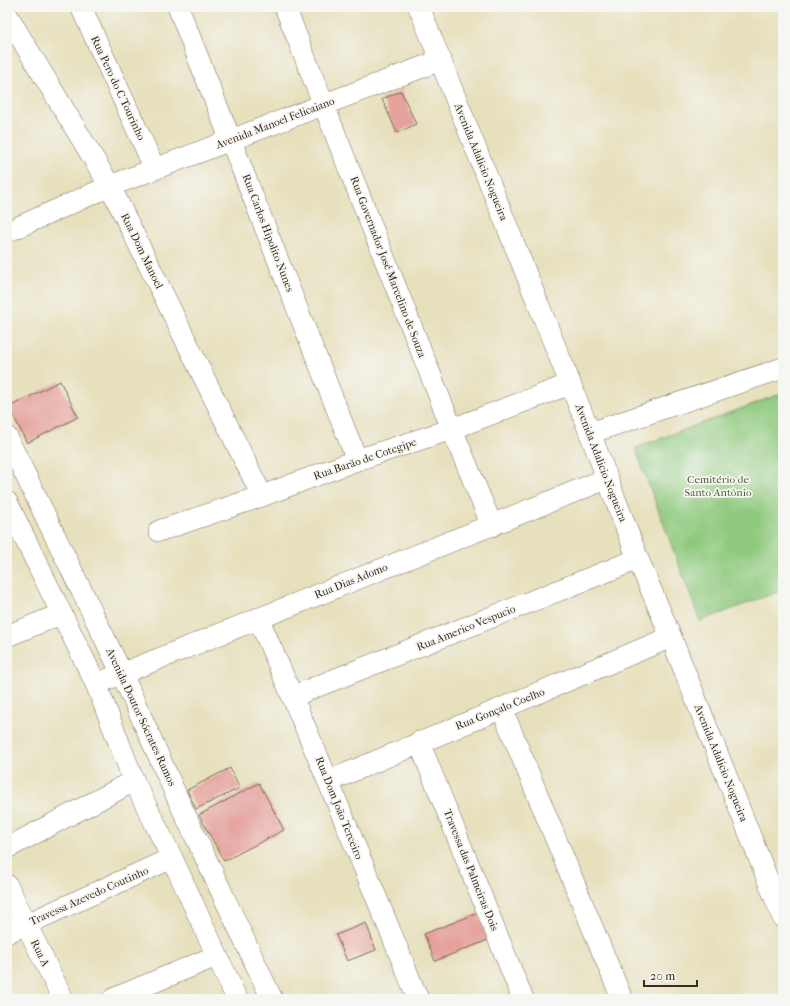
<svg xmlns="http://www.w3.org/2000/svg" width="790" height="1006" viewBox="0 0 790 1006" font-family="'IM FELL French Canon',serif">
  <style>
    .green { fill: #8ec97d; stroke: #647a4e }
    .building { fill: #e5a29d }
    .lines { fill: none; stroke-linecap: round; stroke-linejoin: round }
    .minor-casing { stroke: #776a56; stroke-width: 22 }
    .minor { stroke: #fff; stroke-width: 21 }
    .labels { text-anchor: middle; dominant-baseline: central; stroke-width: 3.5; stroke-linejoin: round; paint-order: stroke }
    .street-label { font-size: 11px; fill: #3b2a1e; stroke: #f6f6f2 }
    .park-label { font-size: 11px; fill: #545a3a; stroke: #f6f6f2 }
  </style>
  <rect width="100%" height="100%" fill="#f6f6f2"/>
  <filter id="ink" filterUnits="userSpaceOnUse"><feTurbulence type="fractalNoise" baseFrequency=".025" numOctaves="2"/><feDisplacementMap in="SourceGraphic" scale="8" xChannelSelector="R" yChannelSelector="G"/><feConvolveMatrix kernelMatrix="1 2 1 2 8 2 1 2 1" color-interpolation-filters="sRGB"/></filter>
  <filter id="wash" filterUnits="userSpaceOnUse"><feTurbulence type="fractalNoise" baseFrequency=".012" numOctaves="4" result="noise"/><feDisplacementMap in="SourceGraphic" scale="16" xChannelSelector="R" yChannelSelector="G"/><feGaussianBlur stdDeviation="0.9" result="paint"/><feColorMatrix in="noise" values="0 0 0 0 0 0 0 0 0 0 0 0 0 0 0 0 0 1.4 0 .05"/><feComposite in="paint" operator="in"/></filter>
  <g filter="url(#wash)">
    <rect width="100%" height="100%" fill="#e7e0bd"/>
    <!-- green -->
    <path class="green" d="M783,393v197l-83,31 -65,-173z"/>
    <g id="blocks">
      <!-- building -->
      <g class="building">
        <path d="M401,91l15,33 -19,9 -15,-34z"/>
        <path d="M60,381l18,36 -51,26 -18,-36z"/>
        <path d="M230,768l10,20 -44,21 -9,-19z"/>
        <path d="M259,783l25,47 -60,31 -25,-46z"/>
        <path d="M478,913l10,27 -53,21 -11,-27z"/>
        <path d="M366,923l10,27 -29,11 -11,-26z"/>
      </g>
    </g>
  </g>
  <g filter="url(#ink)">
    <use href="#blocks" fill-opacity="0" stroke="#776a56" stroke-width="1"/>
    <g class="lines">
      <defs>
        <g id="minor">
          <path d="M81,7l74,162"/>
          <path d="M178,7l179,453"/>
          <path d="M285,7l167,422 40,97"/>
          <path d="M419,7l171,426 48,126 33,78 112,281"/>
          <path d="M7,15l103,171 152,310"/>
          <path d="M7,232l103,-46 331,-126"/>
          <path d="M590,433l193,-65"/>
          <path d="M7,437l115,237 59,132 91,193"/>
          <path d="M7,502l89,182 38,97 38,77 65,141"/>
          <path d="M159,531l103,-35 95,-36 95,-31 118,-45"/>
          <path d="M258,618c56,126 108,254 160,381"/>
          <path d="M7,636l54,-22"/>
          <path d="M96,684l510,-205"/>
          <path d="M293,696l345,-137"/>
          <path d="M502,709l120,290"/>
          <path d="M419,742l104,257"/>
          <path d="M329,781l342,-144"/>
          <path d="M7,848l127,-67"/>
          <path d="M7,885l56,114"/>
          <path d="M7,933l165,-75"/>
          <path d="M113,999l103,-43"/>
        </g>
      </defs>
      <!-- minor casing -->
      <use href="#minor" class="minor-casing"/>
      <!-- minor -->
      <use href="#minor" class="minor"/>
    </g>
  </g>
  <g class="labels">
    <!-- street labels -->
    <g class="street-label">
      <text transform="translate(118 88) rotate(65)">Rua Pero do C Tourinho</text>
      <text transform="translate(275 123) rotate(-21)">Avenida Manoel Felicaiano</text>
      <text transform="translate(481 162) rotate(68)">Avenida Adalicio Nogueira</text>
      <text transform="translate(268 233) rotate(69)">Rua Carlos Hipolito Nunes</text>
      <text transform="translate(142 251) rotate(64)">Rua Dom Manoel</text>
      <text transform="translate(388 267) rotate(69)">Rua Governador José Marcelino de Souza</text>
      <text transform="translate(365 459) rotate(-19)">Rua Barão de Cotegipe</text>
      <text transform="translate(601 463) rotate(69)">Avenida Adalicio Nogueira</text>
      <text transform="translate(351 581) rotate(-22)">Rua Dias Adomo</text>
      <text transform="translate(466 628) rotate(-22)">Rua Americo Vespucio</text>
      <text transform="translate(500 709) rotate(-22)">Rua Gonçalo Coelho</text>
      <text transform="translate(141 717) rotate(65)">Avenida Doutor Sócrates Ramos</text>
      <text transform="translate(721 763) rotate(68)">Avenida Adalicio Nogueira</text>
      <text transform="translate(339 808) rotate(68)">Rua Dom João Terceiro</text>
      <text transform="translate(471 870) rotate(68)">Travessa das Palmeiras Dois</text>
      <text transform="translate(89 896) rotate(-24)">Travessa Azevedo Coutinho</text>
      <text transform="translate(40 953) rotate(64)">Rua A</text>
    </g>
    <!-- park labels -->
    <g class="park-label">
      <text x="718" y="479">Cemitério de<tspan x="718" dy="13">Santo Antônio</tspan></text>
    </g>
  </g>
  <!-- margin -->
  <rect width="790" height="1006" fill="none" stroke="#f6f6f2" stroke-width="24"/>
  <!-- scale -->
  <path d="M644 980v6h53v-6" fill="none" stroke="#3b2a1e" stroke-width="2"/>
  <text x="650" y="980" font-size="12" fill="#3b2a1e" stroke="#f6f6f2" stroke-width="3" paint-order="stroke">20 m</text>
</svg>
